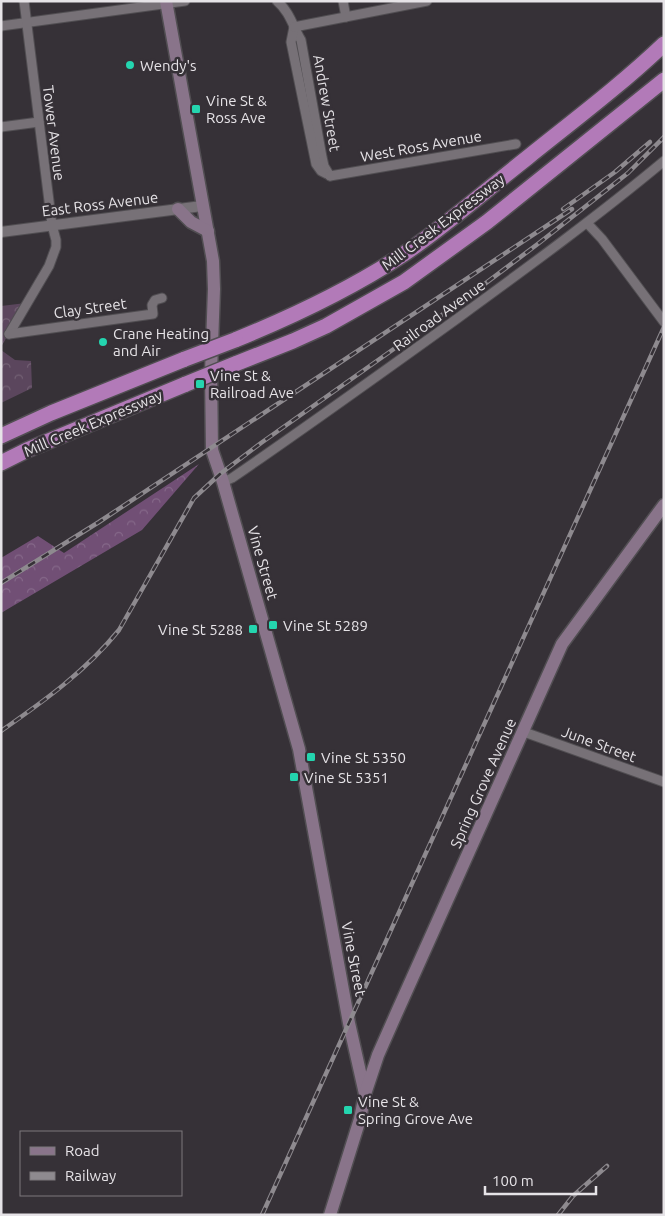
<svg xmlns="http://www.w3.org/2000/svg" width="665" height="1216" viewBox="0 0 665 1216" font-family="Ubuntu,sans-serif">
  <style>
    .forest { fill: url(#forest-crowns) }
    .park { fill: url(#park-crowns) }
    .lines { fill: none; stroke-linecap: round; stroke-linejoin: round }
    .minor-casing { stroke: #514e52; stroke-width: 11 }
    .tertiary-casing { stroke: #514e52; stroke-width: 12 }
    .secondary-casing { stroke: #514e52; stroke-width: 15 }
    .motorway-casing { stroke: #514e52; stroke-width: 18 }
    .minor { stroke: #777177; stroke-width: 9 }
    .tertiary { stroke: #777177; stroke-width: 10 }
    .secondary { stroke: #89748a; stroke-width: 12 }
    .motorway { stroke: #b27ab8; stroke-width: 15 }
    .rail-casing { stroke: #8e8a8f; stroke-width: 4.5 }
    .rail { stroke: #363137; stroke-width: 2.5; stroke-dasharray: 8; stroke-linecap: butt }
    .motorway-bridge-casing { stroke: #514e52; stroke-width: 18; stroke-linecap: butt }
    .motorway-bridge { stroke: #b27ab8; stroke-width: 15 }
    .poi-dot { fill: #24d5af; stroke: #363137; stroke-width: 2 }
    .labels { text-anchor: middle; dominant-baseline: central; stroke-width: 5; stroke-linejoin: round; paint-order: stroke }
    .poi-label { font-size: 15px; fill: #e6e3e7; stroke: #363137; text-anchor: start }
    .street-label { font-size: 15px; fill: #e6e3e7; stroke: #363137 }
  </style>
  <defs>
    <pattern id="forest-crowns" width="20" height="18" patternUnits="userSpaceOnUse" patternTransform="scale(1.25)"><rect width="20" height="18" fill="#714f75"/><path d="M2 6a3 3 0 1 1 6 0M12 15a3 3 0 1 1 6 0" fill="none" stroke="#856889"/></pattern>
    <pattern id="park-crowns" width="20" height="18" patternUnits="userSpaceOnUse" patternTransform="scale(1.25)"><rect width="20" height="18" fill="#5b465d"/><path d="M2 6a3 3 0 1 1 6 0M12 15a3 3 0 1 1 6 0" fill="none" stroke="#736174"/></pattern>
  </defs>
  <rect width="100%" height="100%" fill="#363137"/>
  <!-- forest -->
  <path class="forest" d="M199,464l-57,66 -141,83v-55l37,-22 26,17z"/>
  <!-- park -->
  <g class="park">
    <path d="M26,303l-25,44v-41z"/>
    <path d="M1,350l14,10 16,1 1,27 -31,15z"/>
  </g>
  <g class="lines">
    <defs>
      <g id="minor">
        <path d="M277,1c13,11 16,26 24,39l21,117 2,9 6,10"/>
        <path d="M343,1l3,16"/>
        <path d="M1,26l184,-25"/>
        <path d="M294,27l-3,15 25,122 5,7 6,3"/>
        <path d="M294,27l133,-26"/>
        <path d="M1,127l38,-5"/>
        <path d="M330,176l186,-32"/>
        <path d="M587,223l15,16 62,83"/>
        <path d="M9,334l40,-68 7,-19v-7l-4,-15 -28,-224"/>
        <path d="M9,334l144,-20 -1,-9 3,-5 7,-2"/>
        <path d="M223,482l9,-4c76,-52 151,-106 226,-160 70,-51 140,-102 206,-157"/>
        <path d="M524,732l140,50"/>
      </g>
      <path id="tertiary" d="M1,232l201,-26"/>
      <g id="secondary">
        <path d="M166,1l47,260 1,28 -3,84 1,77 11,32 76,267 50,274 16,71 -5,25 -30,96"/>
        <path d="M178,209l13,13 17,9"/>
        <path d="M365,1094l13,-39 19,-43 165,-368 102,-139"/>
      </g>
      <g id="motorway">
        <path d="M235,340c59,-24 116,-51 169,-86 43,-29 82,-64 123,-96 46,-37 94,-73 137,-114"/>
        <path d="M235,364l58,-23 33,-15 78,-44 83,-60 177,-142"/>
        <path d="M1,436l50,-23 134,-54"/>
        <path d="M1,463l26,-13 159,-66"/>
      </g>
    </defs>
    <!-- minor casing -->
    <use href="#minor" class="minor-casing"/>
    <!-- tertiary casing -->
    <use href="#tertiary" class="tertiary-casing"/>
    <!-- secondary casing -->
    <use href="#secondary" class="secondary-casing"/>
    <!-- motorway casing -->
    <use href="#motorway" class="motorway-casing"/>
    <!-- minor -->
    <use href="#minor" class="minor"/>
    <!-- tertiary -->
    <use href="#tertiary" class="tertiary"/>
    <!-- secondary -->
    <use href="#secondary" class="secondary"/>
    <!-- motorway -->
    <use href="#motorway" class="motorway"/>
    <defs>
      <g id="rail">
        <path d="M563,209l52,-37 35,-30"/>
        <path d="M1,583l98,-61 473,-313"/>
        <path d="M1,731c43,-30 85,-60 118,-101l75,-132 26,-24 41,-31 209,-148 69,-52 89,-70 36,-36"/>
        <path d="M262,1215l402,-888"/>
        <path d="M558,1215l15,-19 34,-30"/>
      </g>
    </defs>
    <!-- rail casing -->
    <use href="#rail" class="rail-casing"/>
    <!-- rail -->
    <use href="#rail" class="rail"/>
    <defs>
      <g id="motorway-bridge">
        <path d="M185,359l50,-19"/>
        <path d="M186,384l49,-20"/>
      </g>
    </defs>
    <!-- motorway-bridge casing -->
    <use href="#motorway-bridge" class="motorway-bridge-casing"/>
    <!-- motorway-bridge -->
    <use href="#motorway-bridge" class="motorway-bridge"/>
  </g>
  <!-- markers -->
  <g class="poi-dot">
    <circle cx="130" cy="65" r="5"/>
    <rect x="191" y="104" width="10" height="10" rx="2.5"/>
    <circle cx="103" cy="342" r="5"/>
    <rect x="195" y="379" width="10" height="10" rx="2.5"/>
    <rect x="268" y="620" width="10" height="10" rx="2.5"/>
    <rect x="248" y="624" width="10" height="10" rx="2.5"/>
    <rect x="306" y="752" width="10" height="10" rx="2.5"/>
    <rect x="289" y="772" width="10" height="10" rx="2.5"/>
    <rect x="343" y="1105" width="10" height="10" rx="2.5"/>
  </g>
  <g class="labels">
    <!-- poi labels -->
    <g class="poi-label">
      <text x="140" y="65">Wendy's</text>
      <text x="206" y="100">Vine St &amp;<tspan x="206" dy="17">Ross Ave</tspan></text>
      <text x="113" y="333">Crane Heating<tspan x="113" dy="17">and Air</tspan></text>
      <text x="210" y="375">Vine St &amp;<tspan x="210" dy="17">Railroad Ave</tspan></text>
      <text x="283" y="625">Vine St 5289</text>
      <text x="243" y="629" text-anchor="end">Vine St 5288</text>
      <text x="321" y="757">Vine St 5350</text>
      <text x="304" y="777">Vine St 5351</text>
      <text x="358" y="1101">Vine St &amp;<tspan x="358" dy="17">Spring Grove Ave</tspan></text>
    </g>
    <!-- street labels -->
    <g class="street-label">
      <text transform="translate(327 103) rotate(80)">Andrew Street</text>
      <text transform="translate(54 133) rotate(83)">Tower Avenue</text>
      <text transform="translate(421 146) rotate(-10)">West Ross Avenue</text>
      <text transform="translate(100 204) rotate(-7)">East Ross Avenue</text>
      <text transform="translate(443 222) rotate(-37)">Mill Creek Expressway</text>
      <text transform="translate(90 308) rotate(-8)">Clay Street</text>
      <text transform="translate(439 315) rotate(-36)">Railroad Avenue</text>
      <text transform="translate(93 423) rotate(-23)">Mill Creek Expressway</text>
      <text transform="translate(263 563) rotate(74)">Vine Street</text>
      <text transform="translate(599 744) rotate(20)">June Street</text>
      <text transform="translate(483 783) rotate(-66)">Spring Grove Avenue</text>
      <text transform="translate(354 959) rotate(79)">Vine Street</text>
    </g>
  </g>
  <!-- border -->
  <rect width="665" height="1216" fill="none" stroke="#e6e3e7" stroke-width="5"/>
  <!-- legend -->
  <rect x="20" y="1131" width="162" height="65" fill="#363137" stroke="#7c787d"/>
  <rect x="30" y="1147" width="25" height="8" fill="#89748a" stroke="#7c787d"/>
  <text x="65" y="1156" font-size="15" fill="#e6e3e7">Road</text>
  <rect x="30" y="1172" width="25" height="8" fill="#8e8a8f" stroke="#7c787d"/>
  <text x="65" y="1181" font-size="15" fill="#e6e3e7">Railway</text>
  <!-- scale -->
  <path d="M485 1186v8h111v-8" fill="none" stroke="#e6e3e7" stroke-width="2.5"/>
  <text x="492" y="1186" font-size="15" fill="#e6e3e7" stroke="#363137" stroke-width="4" paint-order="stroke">100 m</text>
</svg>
